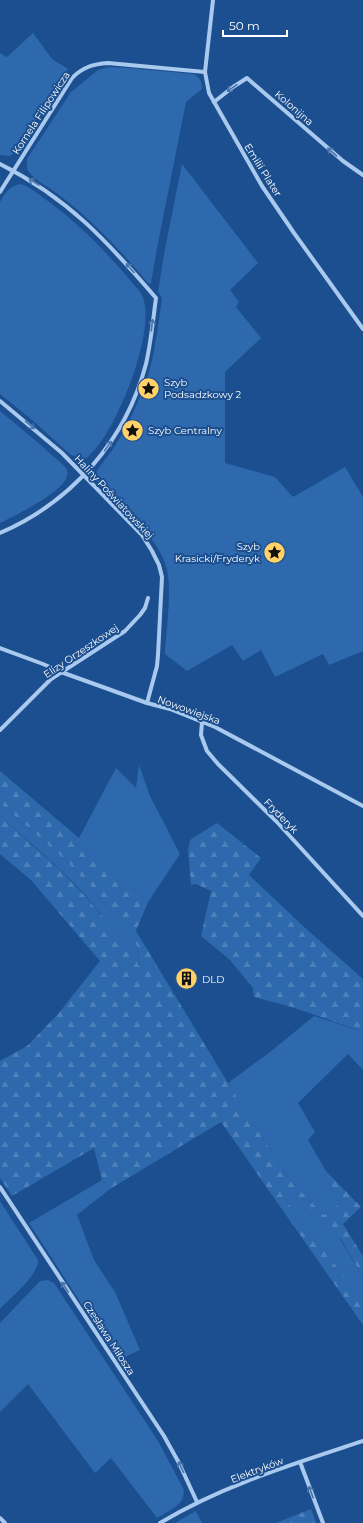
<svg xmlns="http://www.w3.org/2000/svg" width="363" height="1523" viewBox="0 0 363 1523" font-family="Montserrat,sans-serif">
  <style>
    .grass { fill: #2e69ad }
    .forest { fill: url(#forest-firs) }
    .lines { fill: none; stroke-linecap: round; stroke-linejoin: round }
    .minor { stroke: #a9c9ee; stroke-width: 4 }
    .oneway { stroke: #4674ac }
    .labels { text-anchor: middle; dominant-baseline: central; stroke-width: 4; stroke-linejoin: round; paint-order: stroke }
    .street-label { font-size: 10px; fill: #fff; stroke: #1b4f8f }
    .poi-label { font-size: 10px; fill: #fff; stroke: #1b4f8f; text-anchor: start }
  </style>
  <defs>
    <pattern id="forest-firs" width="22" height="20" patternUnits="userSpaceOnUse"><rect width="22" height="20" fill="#2e69ad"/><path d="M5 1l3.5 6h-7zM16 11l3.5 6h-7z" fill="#4d80b9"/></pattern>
  </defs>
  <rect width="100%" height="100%" fill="#1b4f8f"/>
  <!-- grass -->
  <g class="grass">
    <path d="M33,33l19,26 16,10 -54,84c-5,5 -8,2 -14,2v-102l7,4z"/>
    <path d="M110,67l18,1 65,6c7,3 9,8 9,15l-16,13 -29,146 -6,35 -2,1c-29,-34 -58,-66 -94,-92 -9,-7 -23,-13 -28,-23v-10l44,-67 27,-22z"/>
    <path d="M182,164l76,99 -28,27 9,12 -3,5 25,31 -36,34v91l50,14 18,20 52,-30 18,30v154l-34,14 -6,-11 -48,23 -14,-27 -18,11 -11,-16 -45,26 -22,-17c1,-24 7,-61 2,-84 -6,-31 -48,-64 -70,-88l-2,-6 3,-7 15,-20 14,-23 19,-43 7,-27 5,-29 4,-29 -4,-6 7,-43z"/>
    <path d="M21,184c9,3 16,9 24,15 37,26 66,58 95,93 22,28 -26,149 -55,167l-14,-4 -40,-36 -31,-25v-192c5,-9 10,-17 21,-18z"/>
    <path d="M0,411c18,15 37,30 54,46 4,4 11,8 13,13 0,1 1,5 0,6 -3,16 -53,40 -67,47z"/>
    <path d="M139,765l11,31 30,58 -32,48 -69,-64 37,-70 20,20z"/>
    <path d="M0,803l65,57 27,28 21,27 24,31 3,22c-17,-25 -35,-50 -55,-73 -26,-28 -56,-54 -85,-79z"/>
    <path d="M314,1016l49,16v38l-15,-16 -50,49 17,29 -7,8 18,31 2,11 12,21 -16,12 -36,-37 -60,-95 42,-31z"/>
    <path d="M281,1178l23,30 19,16 8,13 9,2 23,38v28l-28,-41 -33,-40 -26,-39z"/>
    <path d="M102,1180l8,9 -33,26 17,45 21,32 25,58 -22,10 -89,-137z"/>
    <path d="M0,1201l38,59c1,15 -28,38 -38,49z"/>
    <path d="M48,1280l6,3 104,158 25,47c5,16 -15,23 -26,30l-46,-60 -16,15 -67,-89 -28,28v-89l40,-42z"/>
    <path d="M196,1511l6,12h-27z"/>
  </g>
  <!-- forest -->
  <g class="forest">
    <path d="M0,771l79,67 69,64 -12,29 92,152 60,95 36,37 16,-12 -12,-21 -2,-11 35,36 -18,17 20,32v21l-22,-38 -10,-2 -8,-13 -19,-16 -23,-29 -5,6 26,39 33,40 21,29 7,12v20l-142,-203 -111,67 -8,-9 -8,-32 -82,48 -12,-18v-117l27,-15 31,-32 42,-53 -69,-81 -31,-26v-38l59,53 26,27 26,30 29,41 -3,-21 -24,-31 -21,-27 -27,-28 -65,-57z"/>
    <path d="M217,823l44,35 -12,17 54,51 60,53v53l-68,-24 -41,-11 -1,-9 -23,-28 -29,-24 10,-45 -15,-7 -5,1 -3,-34 2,-11z"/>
    <path d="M311,1509l5,14h-40z"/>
  </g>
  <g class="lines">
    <!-- minor -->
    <g class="minor">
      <path d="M213,0l-8,72 4,21 53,93 32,47 69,96"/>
      <path d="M214,102l19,-15 14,-9 96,83 20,14"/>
      <path d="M0,164c68,34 107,77 156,134 -3,22 -5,44 -10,66 -20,76 -74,138 -146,169"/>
      <path d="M0,192l72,-114c11,-11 21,-14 36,-15l97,9"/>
      <path d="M0,401l62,52 80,82 10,16 7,14 3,12 -4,78 -1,11 -10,37"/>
      <path d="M0,648l43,16 18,8 86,31 23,6 45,18 148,79"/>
      <path d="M202,722l-1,13 6,16 11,13 59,58 86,94"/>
      <path d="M0,730l51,-51 74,-48 15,-16 5,-7 3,-10"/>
      <path d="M0,1187l164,249 15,27 18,39"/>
      <path d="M300,1462l23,61"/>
      <path d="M0,1518l5,5"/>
      <path d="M160,1523c63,-38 134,-59 203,-82"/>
    </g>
  </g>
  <!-- one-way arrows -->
  <defs><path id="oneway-shaft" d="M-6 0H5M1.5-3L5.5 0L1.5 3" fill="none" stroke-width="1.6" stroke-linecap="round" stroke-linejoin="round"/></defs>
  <g class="oneway">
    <use href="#oneway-shaft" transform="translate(232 88) rotate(145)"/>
    <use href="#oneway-shaft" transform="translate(332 152) rotate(-139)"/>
    <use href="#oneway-shaft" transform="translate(34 182) rotate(-148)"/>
    <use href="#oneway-shaft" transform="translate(130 268) rotate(-131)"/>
    <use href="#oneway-shaft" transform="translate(152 325) rotate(-83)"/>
    <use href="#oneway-shaft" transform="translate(30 425) rotate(40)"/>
    <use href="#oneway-shaft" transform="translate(108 446) rotate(-55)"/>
    <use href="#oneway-shaft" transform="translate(65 1287) rotate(-123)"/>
    <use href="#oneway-shaft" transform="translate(181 1467) rotate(-116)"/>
    <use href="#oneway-shaft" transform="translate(311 1492) rotate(-110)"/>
  </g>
  <!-- icons -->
  <defs>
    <symbol id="sight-disc" viewBox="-11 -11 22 22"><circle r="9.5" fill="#ffd166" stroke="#1b4f8f"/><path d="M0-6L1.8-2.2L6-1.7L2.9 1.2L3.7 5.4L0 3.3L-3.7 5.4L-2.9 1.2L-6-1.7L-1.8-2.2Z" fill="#111"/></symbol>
    <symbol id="building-disc" viewBox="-11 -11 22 22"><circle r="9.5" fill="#ffd166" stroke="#1b4f8f"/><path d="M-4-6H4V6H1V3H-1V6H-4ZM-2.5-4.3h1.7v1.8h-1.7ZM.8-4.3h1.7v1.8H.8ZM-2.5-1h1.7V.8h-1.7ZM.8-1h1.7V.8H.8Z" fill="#111"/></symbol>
  </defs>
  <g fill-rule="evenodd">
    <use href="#sight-disc" x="136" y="376" width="25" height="25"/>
    <use href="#sight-disc" x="120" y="418" width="25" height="25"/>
    <use href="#sight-disc" x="262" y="540" width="25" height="25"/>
    <use href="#building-disc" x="174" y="966" width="25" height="25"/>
  </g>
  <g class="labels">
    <!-- street labels -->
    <g class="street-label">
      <text transform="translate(294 108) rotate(41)">Kolonijna</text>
      <text transform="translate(41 113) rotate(-57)">Kornela Filipowicza</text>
      <text transform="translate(263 170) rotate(58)">Emilii Plater</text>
      <text transform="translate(114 497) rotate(47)">Haliny Poświatowskiej</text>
      <text transform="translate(81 651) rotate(-34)">Elizy Orzeszkowej</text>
      <text transform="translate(189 710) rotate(20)">Nowowiejska</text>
      <text transform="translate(281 816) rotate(46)">Fryderyk</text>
      <text transform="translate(109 1338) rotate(57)">Czesława Miłosza</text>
      <text transform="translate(257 1470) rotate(-21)">Elektryków</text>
    </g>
    <!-- poi labels -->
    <g class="poi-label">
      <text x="164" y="382">Szyb<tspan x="164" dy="12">Podsadzkowy 2</tspan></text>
      <text x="148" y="430">Szyb Centralny</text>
      <text x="260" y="546" text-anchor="end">Szyb<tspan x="260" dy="12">Krasicki/Fryderyk</tspan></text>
      <text x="202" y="979">DLD</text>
    </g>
  </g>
  <!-- scale -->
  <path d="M223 30v6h64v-6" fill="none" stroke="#ffffff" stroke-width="2"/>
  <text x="229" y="30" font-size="12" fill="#ffffff" stroke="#1b4f8f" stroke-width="3" paint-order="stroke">50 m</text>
</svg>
